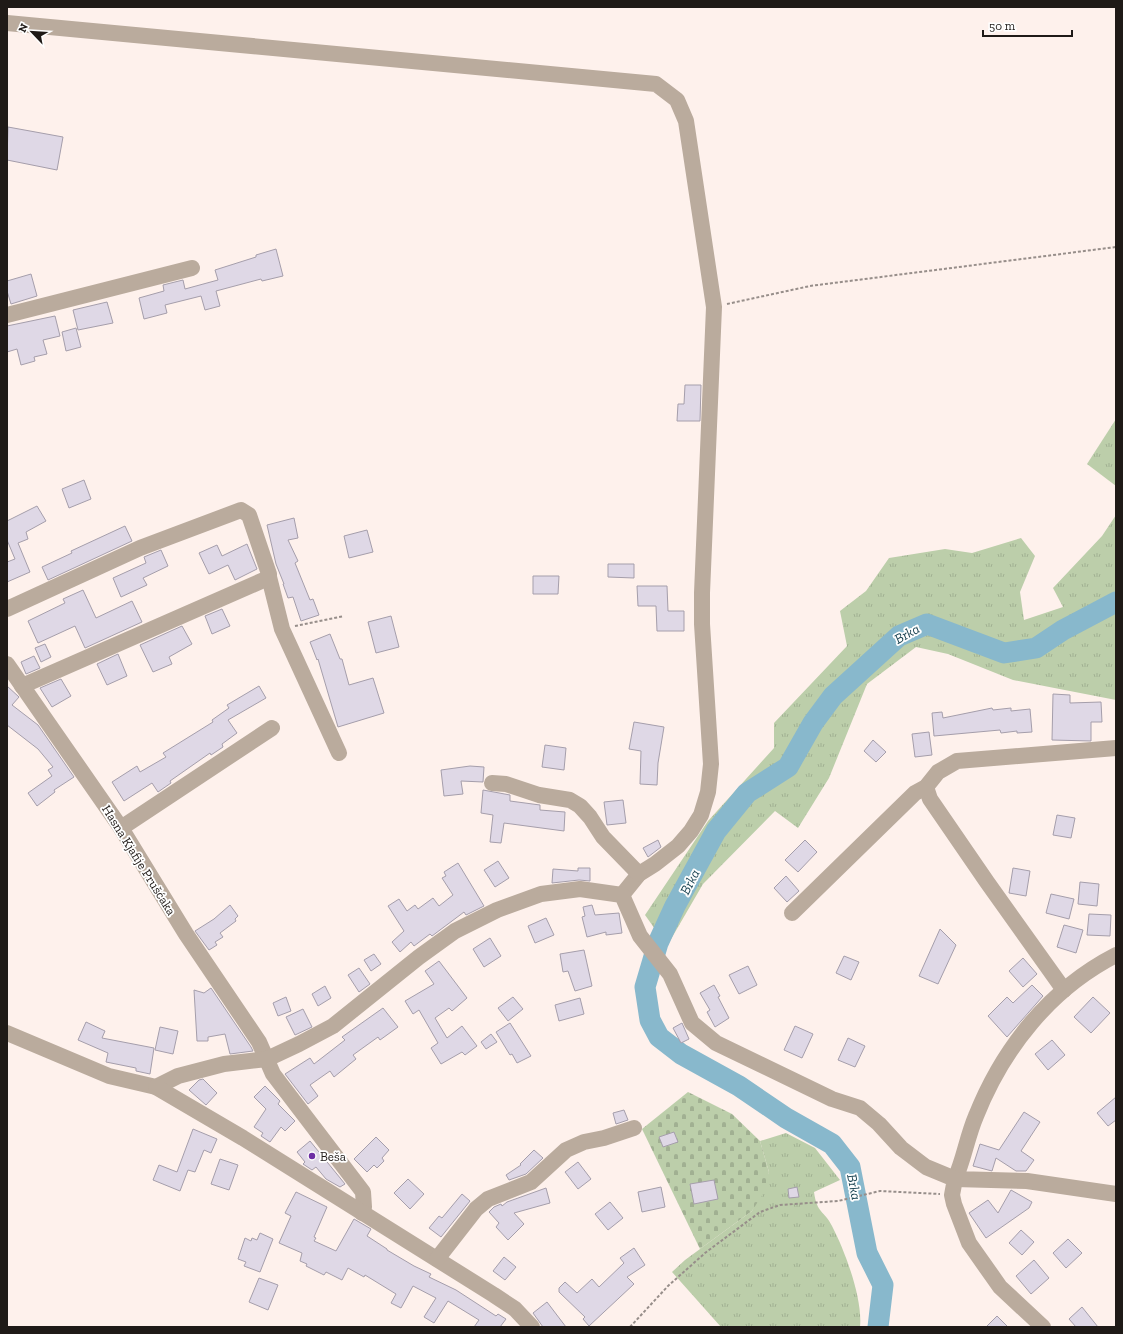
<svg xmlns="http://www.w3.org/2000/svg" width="1123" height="1334" viewBox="0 0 1123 1334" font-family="'Zilla Slab',serif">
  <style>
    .grass { fill: url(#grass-tufts) }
    .cemetery { fill: url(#cemetery-stones) }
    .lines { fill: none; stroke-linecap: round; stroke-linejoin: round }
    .river { stroke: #88b8cc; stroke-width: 21 }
    .building { fill: #dfd8e6; stroke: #a59eab }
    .path { stroke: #978e8a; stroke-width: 2; stroke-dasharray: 3 2; stroke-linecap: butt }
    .minor { stroke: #baab9d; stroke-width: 16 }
    .poi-dot { fill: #6d2ea4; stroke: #fff; stroke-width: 1.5 }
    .labels { text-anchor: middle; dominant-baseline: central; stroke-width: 3.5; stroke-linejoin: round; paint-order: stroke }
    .street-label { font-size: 13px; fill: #1f1a17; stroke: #fff }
    .poi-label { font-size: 13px; fill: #1f1a17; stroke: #fff; text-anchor: start }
    .water-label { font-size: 14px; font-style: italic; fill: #143e4d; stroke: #fff }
  </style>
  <defs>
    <pattern id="grass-tufts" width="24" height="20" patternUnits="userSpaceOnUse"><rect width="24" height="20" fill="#bcceaa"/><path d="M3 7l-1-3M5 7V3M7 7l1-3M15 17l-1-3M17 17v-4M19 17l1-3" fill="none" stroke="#a1b092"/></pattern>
    <pattern id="cemetery-stones" width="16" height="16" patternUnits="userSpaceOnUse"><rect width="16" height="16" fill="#bcceaa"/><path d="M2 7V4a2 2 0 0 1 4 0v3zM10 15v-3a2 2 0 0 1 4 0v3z" fill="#a1b092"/></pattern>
  </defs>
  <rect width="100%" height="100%" fill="#fef1ec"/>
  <!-- grass -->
  <g class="grass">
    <path d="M1116,419v67l-29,-22z"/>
    <path d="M1116,515v185l-103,-20 -65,-26 -32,-7 -49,37 -38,94 -31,50 -23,-17 -72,73 -36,62 -22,-31 63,-94 66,-73v-25l73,-77 -7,-35 26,-20 23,-33 56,-9 27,4 49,-15 14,18 -15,36 4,28 39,-13 -10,-19 49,-52z"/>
    <path d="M786,1133l29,15 25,32 -26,12c3,22 10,18 18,34 13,25 31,73 28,101h-139l-49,-55 13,-12 67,-49 17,-39 -9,-31z"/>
  </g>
  <!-- cemetery -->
  <path class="cemetery" d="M688,1092l44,22 28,27 9,31 -5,20 -12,19 -52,38 -58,-120z"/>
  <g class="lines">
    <!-- river -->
    <path class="river" d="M878,1327l5,-42 -16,-32 -17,-86 -18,-23 -46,-26 -47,-32 -58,-32 -22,-17 -9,-17 -5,-33 13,-44 17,-37 41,-75 31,-38 41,-26 25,-44 20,-27 66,-60 28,-12 77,29 32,-5 27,-18 53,-28"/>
  </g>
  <!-- building -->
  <g class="building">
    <path d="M8,127l55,10 -6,33 -50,-10z"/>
    <path d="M276,249l7,27 -21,5 -1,-2 -45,12 4,15 -15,4 -4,-14 -36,9 2,8 -23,6 -5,-21 25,-7 -1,-6 20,-5 2,9 33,-9 -3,-10 41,-13v-2z"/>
    <path d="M31,274l6,22 -26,8 -4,-13v-10z"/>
    <path d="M107,302l6,21 -35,7 -5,-20z"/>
    <path d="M55,316l5,20 -17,4 4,14 -13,3 1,4 -14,4 -4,-16 -10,3v-26z"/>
    <path d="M76,328l5,19 -15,4 -4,-19z"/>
    <path d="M685,385h16l-1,36h-23l1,-17h6z"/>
    <path d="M84,480l7,19 -22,9 -7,-19z"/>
    <path d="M37,506l9,15 -20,11 2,7 -10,4 12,29 -23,10v-20l8,-3 -8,-19v-19z"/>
    <path d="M294,518l4,20 -10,2 10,21 -3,2 15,37 3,-1 6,16 -18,6 -8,-24 -5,1 -5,-14h1l-8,-20 -9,-39z"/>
    <path d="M125,526l7,15 -84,39 -6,-13 30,-14 -1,-2z"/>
    <path d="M367,530l6,22 -24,6 -5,-22z"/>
    <path d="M247,544l10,25 -22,11 -7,-15 -19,9 -10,-21 18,-8 5,11z"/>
    <path d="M161,550l7,16 -25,12 4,7 -26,12 -8,-19 33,-15 -2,-6z"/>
    <path d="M608,564h26v14l-26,-1z"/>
    <path d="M533,576h26l-1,18h-25z"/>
    <path d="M637,586h30l1,25h16v20h-27l-1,-25h-18z"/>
    <path d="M83,590l13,28 36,-17 10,21 -57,26 -10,-22 -37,17 -10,-22 37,-18 -2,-4z"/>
    <path d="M222,609l8,17 -18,8 -7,-18z"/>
    <path d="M391,616l8,31 -23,6 -8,-31z"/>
    <path d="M182,626l10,18 -23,13 3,7 -19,8 -13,-27z"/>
    <path d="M330,634l10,25h2l7,26 24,-7 11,35 -46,14 -20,-68 -1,1 -7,-18z"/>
    <path d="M45,644l6,13 -10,5 -6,-14z"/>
    <path d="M118,654l9,22 -20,9 -10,-21z"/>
    <path d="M34,656l6,12 -14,6 -5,-12z"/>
    <path d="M61,679l10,17 -19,11 -12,-19z"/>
    <path d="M7,686l12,11 -7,8 26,20 36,52 -20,13 1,2 -18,14 -9,-13 24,-17 -4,-6 5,-3 -15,-18 -31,-24z"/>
    <path d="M259,686l7,12 -38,22 9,13 -15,11 1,3 -12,8 -1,-2 -40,28 1,2 -13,9 -6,-9 -28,18 -12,-19 25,-16 3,6 26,-15 -3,-4 50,-31 -1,-2 17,-12 -2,-3z"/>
    <path d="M1053,694l17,1v8l31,-1 1,20h-11v19l-39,-1z"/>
    <path d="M992,708l1,2 18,-2v3l19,-2 2,23 -15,1v-2l-16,2 -1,-3 -66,6 -2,-23 10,-1 1,6z"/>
    <path d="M634,722l30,5 -6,36 -1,22 -17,-1 1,-33 -12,-2z"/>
    <path d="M929,732l3,23 -17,2 -3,-23z"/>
    <path d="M873,740l13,12 -10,10 -12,-11z"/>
    <path d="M545,745l21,3 -2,22 -22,-3z"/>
    <path d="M470,766l14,1 -1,15 -22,-1 2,13 -19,2 -3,-26z"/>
    <path d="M483,790l27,5v6l30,4v5l25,2 -1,19 -60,-8 -3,20 -11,-1 3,-27 -12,-2z"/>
    <path d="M623,800l3,23 -19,2 -3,-23z"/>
    <path d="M1057,815l18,3 -4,20 -18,-3z"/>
    <path d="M658,840l3,7 -13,10 -5,-9z"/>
    <path d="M805,840l12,12 -19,20 -13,-12z"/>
    <path d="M498,861l11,17 -14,9 -11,-17z"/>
    <path d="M458,863l26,43 -18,9 -2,-3 -32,24 -2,-2 -16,12 -3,-4 -11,10 -8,-10 12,-11 -16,-25 11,-7 8,12 8,-6 3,4 15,-11 6,8 14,-11 -11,-17 4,-2 -2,-4z"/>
    <path d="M578,868h12v13l-11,-1 -27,3 1,-14 25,2z"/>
    <path d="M1013,868l17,3 -4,25 -17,-3z"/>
    <path d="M786,876l13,15 -12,11 -13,-14z"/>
    <path d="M1080,882l19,2 -2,22 -19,-2z"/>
    <path d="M1051,894l23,5 -5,20 -23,-6z"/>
    <path d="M230,905l8,11 -3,3 1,2 -16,12 3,4 -8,5 2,3 -8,5 -14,-19 19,-12z"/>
    <path d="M592,905l3,10 24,-2 3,20 -16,2v-3l-19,5 -5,-20 3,-1 -2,-9z"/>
    <path d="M1089,914l22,1 -1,21 -23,-1z"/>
    <path d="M546,918l8,17 -19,8 -7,-17z"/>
    <path d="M1064,925l19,5 -7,23 -19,-6z"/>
    <path d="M940,929l16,16 -18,39 -19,-8z"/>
    <path d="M490,938l11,18 -17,11 -11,-18z"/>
    <path d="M584,950l8,36 -17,5 -7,-20 -5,1 -3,-18z"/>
    <path d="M374,954l7,10 -10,7 -7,-11z"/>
    <path d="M844,956l15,6 -8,18 -15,-7z"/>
    <path d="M1023,958l14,16 -14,13 -14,-16z"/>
    <path d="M439,961l28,37 -15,13 -3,-3 -14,10 12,20 15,-12 15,20 -12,9 -3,-3 -21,12 -10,-16 7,-5 -19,-33 -6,4 -8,-13 29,-17 -9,-13z"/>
    <path d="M748,966l9,19 -18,9 -10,-19z"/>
    <path d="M359,968l11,16 -11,8 -11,-17z"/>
    <path d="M714,985l6,11 -2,1 11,21 -14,9 -8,-15 3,-2 -10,-17z"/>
    <path d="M1032,985l11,11 -36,41 -19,-21 19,-19 6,6z"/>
    <path d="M325,986l6,12 -13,8 -6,-12z"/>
    <path d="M211,988l40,59 2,4 -23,3 -5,-20 -17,3v4h-11l-3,-51 10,3z"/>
    <path d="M286,997l5,14 -13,5 -5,-13z"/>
    <path d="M513,997l10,12 -15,12 -10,-13z"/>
    <path d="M1093,997l17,16 -19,20 -17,-16z"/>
    <path d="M580,998l4,16 -25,7 -4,-16z"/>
    <path d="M383,1008l15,19 -18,13 -2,-3 -25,18 3,4 -22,18 -4,-6 -20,14 8,11 -10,8 -23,-30 25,-16 4,6 31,-24 -3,-3z"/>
    <path d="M303,1009l9,18 -17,8 -9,-18z"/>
    <path d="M86,1022l19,9 -3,7 52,10 -4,26 -14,-3v-3l-30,-6 2,-9 -30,-13z"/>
    <path d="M510,1023l21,33 -14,7 -5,-9 -2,1 -14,-23z"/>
    <path d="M682,1023l7,16 -8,4 -8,-15z"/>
    <path d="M795,1026l18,8 -11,24 -18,-8z"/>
    <path d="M160,1027l18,4 -5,23 -18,-4z"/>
    <path d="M491,1034l6,8 -11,7 -5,-7z"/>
    <path d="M848,1038l17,8 -10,21 -17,-7z"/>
    <path d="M1052,1040l13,15 -17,15 -13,-16z"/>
    <path d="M203,1079l14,14 -11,12 -17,-15 10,-10z"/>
    <path d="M265,1086l15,15 -2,3 17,17 -10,10 -4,-4 -11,15 -9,-6 2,-3 -9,-6 12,-18 -12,-12z"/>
    <path d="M1116,1097v23l-8,6 -11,-13z"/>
    <path d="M624,1110l4,10 -12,4 -3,-11z"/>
    <path d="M1024,1112l16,10 -19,29 13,9 -8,11h-10l-20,-13 -4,13 -19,-5 7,-22 19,6z"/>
    <path d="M193,1129l24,10 -6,14 -7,-3 -9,22 -7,-2 -8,21 -27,-11 6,-15 18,7z"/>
    <path d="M674,1132l4,10 -15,5 -4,-10z"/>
    <path d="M376,1137l13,13 -7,8 2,3 -7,7 -3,-3 -7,7 -13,-13z"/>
    <path d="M310,1141l35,43 -5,3 -14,-8 -10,-12 -4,3 -9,-6 2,-2 -8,-10z"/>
    <path d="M534,1150l9,8 -17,16 -17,6 -3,-5 15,-10 -1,-1z"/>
    <path d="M220,1159l18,6 -9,25 -18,-6z"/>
    <path d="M578,1162l13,17 -13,10 -13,-17z"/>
    <path d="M408,1179l16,15 -14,15 -16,-16z"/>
    <path d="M714,1180l4,19 -24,5 -4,-20z"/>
    <path d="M661,1187l4,20 -23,5 -4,-20z"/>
    <path d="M797,1187l2,10 -10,1 -1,-9z"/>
    <path d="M546,1188l4,15 -36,10 10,11 -16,16 -12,-13 3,-4 -10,-11 5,-5 7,-3 1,2 5,-4z"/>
    <path d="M1011,1190l21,12 -3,6 -43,30 -17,-25 19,-13 10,13z"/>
    <path d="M296,1192l31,15 -13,30 2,1 -2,3 22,10 18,-32 17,10 -4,7 20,13v1l27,16 17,8 -2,3 27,13 40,26 2,-2 8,5 -6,8h-26l5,-7 -31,-19 -14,22 -10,-6 12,-19 -23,-12 -12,22 -10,-5 5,-9 -31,-19 -1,2 -16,-9 -6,12 -16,-8 -2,3 -18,-9 1,-2 -7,-3 2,-8 -23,-10 12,-27 -6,-3z"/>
    <path d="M462,1194l8,7 -29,36 -12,-9 10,-12 3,2z"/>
    <path d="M610,1202l13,16 -15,12 -13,-16z"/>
    <path d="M1021,1230l13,12 -12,13 -13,-12z"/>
    <path d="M260,1233l13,6 -13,33 -16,-6 2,-4 -8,-3 7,-21 6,3 1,-3 5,2z"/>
    <path d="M1068,1239l14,14 -16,15 -13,-15z"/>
    <path d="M634,1248l11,17 -18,12 7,7 -45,42 -6,-7 2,-2 -26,-25v-4l6,-6 12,11 15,-14 7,8 25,-24 -4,-5z"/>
    <path d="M504,1257l12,10 -11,13 -12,-9z"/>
    <path d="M1034,1260l15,18 -18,16 -15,-18z"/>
    <path d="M259,1278l19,7 -10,25 -19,-8z"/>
    <path d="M547,1302l19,25h-23l-10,-14z"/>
    <path d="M1082,1307l16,20h-22l-7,-8z"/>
    <path d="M997,1316l11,11h-22z"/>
  </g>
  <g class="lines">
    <!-- path -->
    <g class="path">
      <path d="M727,304l83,-18 306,-39"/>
      <path d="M295,626l49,-10"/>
      <path d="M630,1327l38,-41 37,-33 55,-41 20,-7 58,-4 42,-10 60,3"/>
    </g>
    <!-- minor -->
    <g class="minor">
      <path d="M7,23l649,61 21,16 9,21 28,186 -12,286v31l9,140 -3,28 -7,23 -10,16 -13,15 -23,18 -16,10 -17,21"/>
      <path d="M7,315l185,-47"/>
      <path d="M269,577l13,52 57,124"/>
      <path d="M7,609l133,-61 101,-38 8,5 20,59v3l-3,2 -244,107"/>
      <path d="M7,664l114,164 65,106 73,108 14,32 90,118 1,15 -2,6"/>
      <path d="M492,783l14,1 33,11 31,5 10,6 10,11 13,20 36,37"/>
      <path d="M926,787l4,12 57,83 77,108"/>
      <path d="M121,828l151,-100"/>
      <path d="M792,913l123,-120 11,-6 12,-15 19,-11 159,-13"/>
      <path d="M1116,955c-66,34 -113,93 -140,161 -9,21 -12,43 -21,63l72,2 89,13"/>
      <path d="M7,1033l102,43 47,11 22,-11 46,-12 43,-5 32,-15 34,-18 86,-69 36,-26 42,-21 44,-16 39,-5 42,6 18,41 30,38 22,49 24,20 116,56 28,9 19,16 22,24 25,19 29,12 -3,16 2,9 15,39 31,44 43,40"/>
      <path d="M156,1087l87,51 251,157 21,14 17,18"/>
      <path d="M437,1259l39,-50 12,-10 43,-17 35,-32 18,-8 20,-4 30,-10"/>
    </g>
  </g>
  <!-- markers -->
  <circle class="poi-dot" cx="312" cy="1156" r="4"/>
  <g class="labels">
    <!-- street labels -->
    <g class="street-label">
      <text transform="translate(139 860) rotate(58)">Hasna Kjafije Prušćaka</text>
    </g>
    <!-- poi labels -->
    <g class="poi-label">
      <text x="320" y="1156">Beša</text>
    </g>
    <!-- water labels -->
    <g class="water-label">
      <text transform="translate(907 634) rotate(-29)">Brka</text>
      <text transform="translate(690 882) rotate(-63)">Brka</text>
      <text transform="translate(854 1187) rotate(79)">Brka</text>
    </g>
  </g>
  <!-- border -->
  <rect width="1123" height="1334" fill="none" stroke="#1f1a17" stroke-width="16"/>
  <!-- north arrow -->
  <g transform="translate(32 32) rotate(295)" stroke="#ffffff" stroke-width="3" paint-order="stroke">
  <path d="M0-3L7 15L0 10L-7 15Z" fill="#1f1a17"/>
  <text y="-6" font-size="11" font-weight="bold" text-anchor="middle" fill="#1f1a17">N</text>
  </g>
  <!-- scale -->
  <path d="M983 30v6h89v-6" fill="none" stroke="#1f1a17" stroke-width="2"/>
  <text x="989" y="30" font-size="12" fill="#1f1a17" stroke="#ffffff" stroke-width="3" paint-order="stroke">50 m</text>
</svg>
